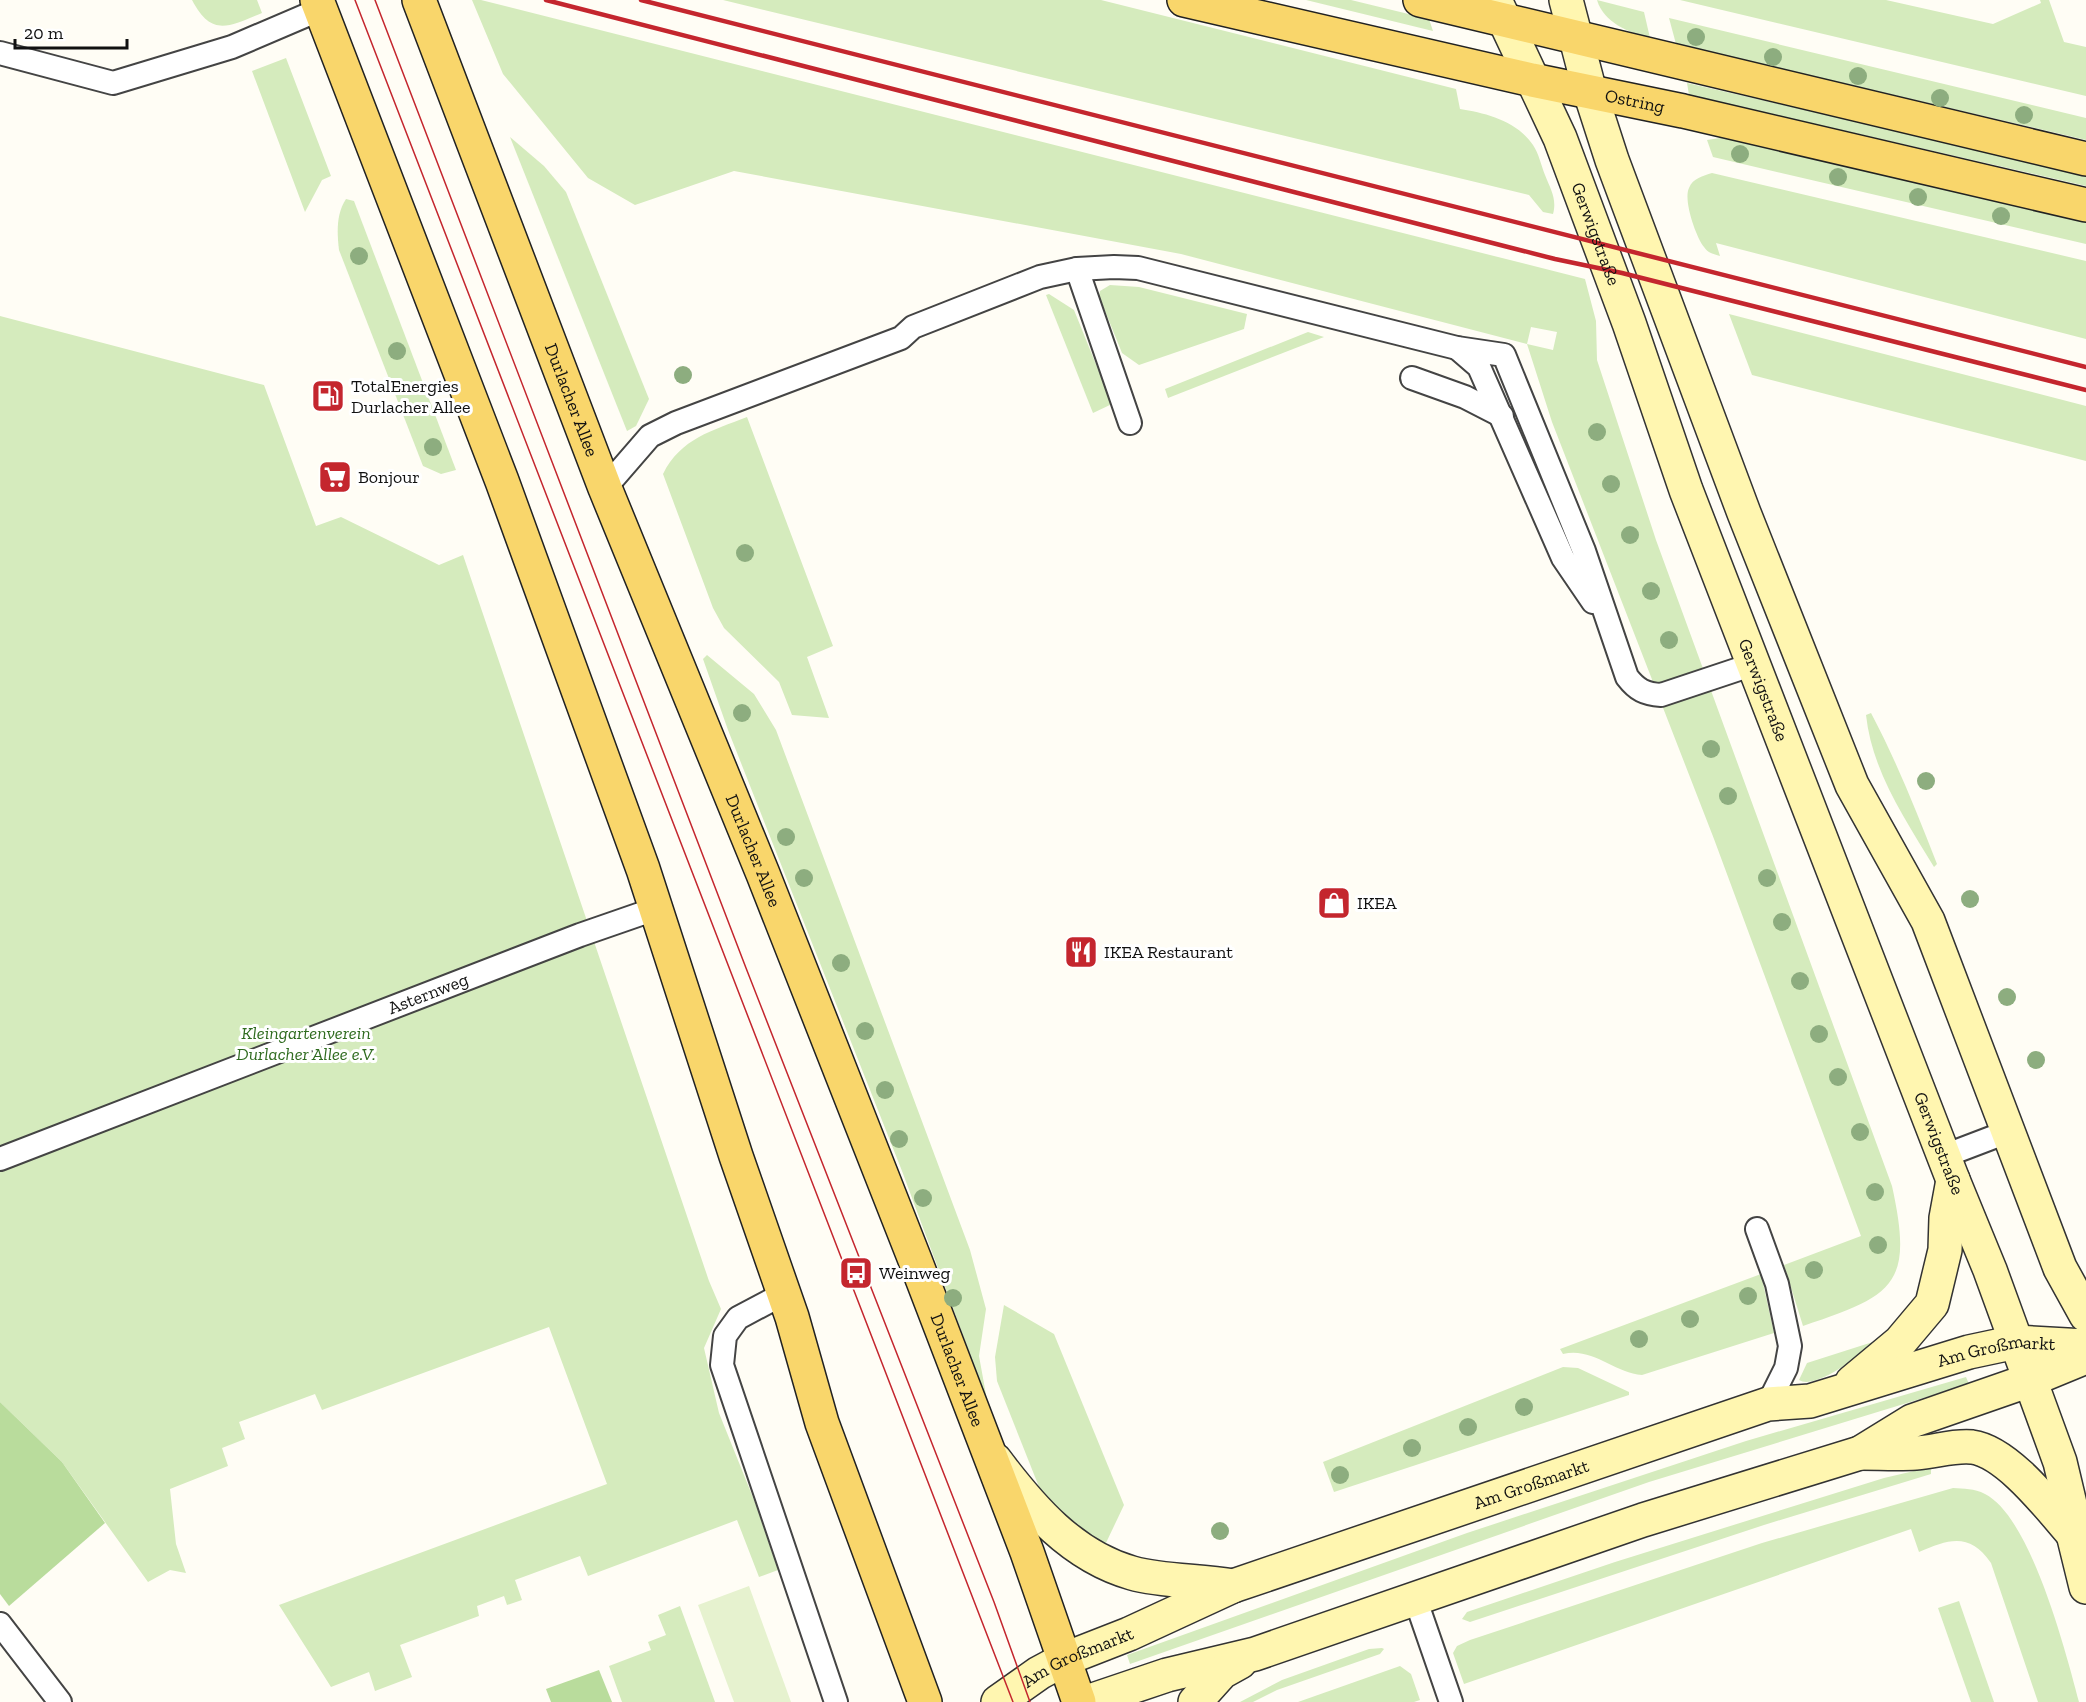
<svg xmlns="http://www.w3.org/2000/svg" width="2086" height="1702" viewBox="0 0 2086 1702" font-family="'Zilla Slab',serif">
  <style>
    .green { fill: #d5ebbd; fill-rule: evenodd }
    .forest { fill: #b9dc9c }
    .pitch { fill: #e6f2cf }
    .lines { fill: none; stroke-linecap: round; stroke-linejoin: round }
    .lane-casing { stroke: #444; stroke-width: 26 }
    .secondary-casing { stroke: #333; stroke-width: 36 }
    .primary-casing { stroke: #222; stroke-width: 36 }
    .lane { stroke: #fff; stroke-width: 22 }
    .secondary { stroke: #fff6b0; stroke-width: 33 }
    .primary { stroke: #f9d66b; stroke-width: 33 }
    .tram { stroke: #c4262e; stroke-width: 1.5 }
    .rail { stroke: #c4262e; stroke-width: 4.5 }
    .tree { fill: #8dad7f }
    .labels { text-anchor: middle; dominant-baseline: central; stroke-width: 6; stroke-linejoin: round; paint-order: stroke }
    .street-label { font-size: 18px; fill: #111; stroke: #fff }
    .poi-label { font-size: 18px; fill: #111; stroke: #fff; text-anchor: start }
    .park-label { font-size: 18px; font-style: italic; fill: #2f6b1f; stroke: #fff }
  </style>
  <rect width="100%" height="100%" fill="#fffdf5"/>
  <!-- green -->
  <g class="green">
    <path d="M192,0h65l5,13c-33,13 -50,25 -70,-13z"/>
    <path d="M472,0h9l1104,279 11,42 1,39 59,180 236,646c22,100 2,109 -89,140l-19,-61 77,-29 -147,-397 -162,-417 -25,-78 -346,-90 -447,-83 -99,34 -47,-27 -85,-104zM1531,327l26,5 -4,18 -26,-6z"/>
    <path d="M723,0h378l355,89 4,20c26,4 57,12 73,36 6,9 8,20 12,30 6,15 12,24 8,39l-10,-2 -14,-17z"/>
    <path d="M1306,0h45l78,19 4,12z"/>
    <path d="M1597,0l47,12 6,26c-22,-6 -46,-15 -53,-38z"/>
    <path d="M1680,0h206l107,24 48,-21 -1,-3h9l15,42 22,5v49z"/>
    <path d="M1669,18l417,100v22l-410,-96z"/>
    <path d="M286,58l45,118 -9,4 -17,32 -53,-141z"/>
    <path d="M1687,83l399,91v12l-397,-91z"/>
    <path d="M510,137l34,29 22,26 83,207 -13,27 -9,5z"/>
    <path d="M1726,137l360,83v24l-373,-87 -6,-17z"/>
    <path d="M1712,173l374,88v78l-370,-96 4,13c-7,-2 -12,-3 -16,-9 -8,-10 -21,-47 -15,-59 4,-10 14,-12 23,-15z"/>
    <path d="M346,199l8,2 102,269 -15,4 -18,-8 -84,-216c-2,-17 -3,-36 7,-51z"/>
    <path d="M1110,285l29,2 108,27 -3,15 -105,36 -17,-12 -23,-57 1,-5z"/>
    <path d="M1049,294l25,16 38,94 -19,9 -47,-118z"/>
    <path d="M1729,314l357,92v55l-334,-86z"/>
    <path d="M0,316l264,69 52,141 25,-9 98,48 24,-10 246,726 12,28 -17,39 15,65 37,92 22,65 -19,7 -22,-57 -149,56 -8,-20 -65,24 7,20 -15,5 -3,-9 -27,10 2,10 -79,29 12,32 -37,14 -6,-19 -38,15 -52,-82 328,-121 -58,-157 -227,83 -7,-16 -76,28 6,17 -23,9 6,18 -58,23 6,55 10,29 -16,-3 -22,12 -86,-120 -62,-60z"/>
    <path d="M1308,332l16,5 -156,61 -3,-9z"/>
    <path d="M747,417l86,229 -26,11 22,61 -37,-3 -13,-33 -55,-54 -11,-20 -50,-134c18,-36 49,-43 84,-57z"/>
    <path d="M707,655l47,39 22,36 194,520 16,59 -7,47 8,44 -85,-229 -174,-441 -25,-71z"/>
    <path d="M1871,713c26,49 46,100 66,151l-3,3c-29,-48 -62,-96 -68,-152z"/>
    <path d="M1761,1274l13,59 -132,42c-28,-2 -49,-28 -79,-21l-3,-5z"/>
    <path d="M1004,1305l50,29 70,171 -19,40 -27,-16 -37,-37 -44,-111 -2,-24z"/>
    <path d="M1879,1340c-14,11 -63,51 -80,40l8,-17z"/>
    <path d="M1563,1367l15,1 51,24v3l-295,97 -11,-30z"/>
    <path d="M1966,1377l3,7 -320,98 -519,182 -3,-9 340,-122 279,-92z"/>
    <path d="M1927,1468l4,1v5l-167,51 -294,97 -8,-3 5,-7 148,-50 269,-84z"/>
    <path d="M1953,1488c11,1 21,0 32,6 46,23 81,159 94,208h-41l-47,-139c-21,-31 -42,-24 -72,-11l-8,-23 -447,155 -11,-31 4,-7 13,-6 292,-97z"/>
    <path d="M1959,1601l35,101h-23l-33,-94z"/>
    <path d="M680,1606l35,96h-93l-13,-36 42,-16 -3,-8 18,-7 -8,-20z"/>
    <path d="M1382,1648l2,1 -4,5 -103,36 -24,12h-13l42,-22 87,-31z"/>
    <path d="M1400,1666l11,8 9,26 -6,2h-116z"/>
  </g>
  <!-- forest -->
  <g class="forest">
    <path d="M0,1402l62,60 43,61 -96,83 -9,-12z"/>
    <path d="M599,1670l13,32h-61l-5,-13z"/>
  </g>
  <!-- pitch -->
  <path class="pitch" d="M749,1586l42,116h-57l-36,-97z"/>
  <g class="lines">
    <defs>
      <g id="lane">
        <path d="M0,53l113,30 119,-36 89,-38"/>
        <path d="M1077,269l53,154"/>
        <path d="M1457,348l22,19 84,191 30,44"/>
        <path d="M1412,378l53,19 37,19"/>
        <path d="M605,488l45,-52 26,-13 225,-85 12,-11 127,-50 37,-8 37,-2 24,1 319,80 47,7 80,196 43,126c10,13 18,17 34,18l93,-31"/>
        <path d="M1944,1156l63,-24"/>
        <path id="s1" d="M0,1159l580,-224 75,-26"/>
        <path d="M1757,1229l20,55 13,62 -4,22 -18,36"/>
        <path d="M783,1294l-45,24 -13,18 -3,29 114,337"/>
        <path d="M1415,1598l36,104"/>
        <path d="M0,1624l60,78"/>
      </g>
      <g id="secondary">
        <path id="s2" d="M1495,0l65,138 69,185 57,167 267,690 37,90 70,192 10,42 3,30 13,53"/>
        <path d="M1566,0l24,92 22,68 132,353 108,272 76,136 132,347 26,47"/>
        <path d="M1852,1382l48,-40 32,-38 13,-54 1,-32 7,-38"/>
        <path d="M1860,1453c19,0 38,1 56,0 19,-1 37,-8 56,-6 36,5 78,61 101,87"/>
        <path d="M995,1460c36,48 77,96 137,113 32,9 68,7 101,13"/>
        <path id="s3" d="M998,1702l41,-29 26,-14 64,-25 104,-48 535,-182 42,-3 159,-49 47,-10 70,4"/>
        <path d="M1087,1702l80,-27 88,-21 388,-134 217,-67 52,-32 118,-41 56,-23"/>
        <path d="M1195,1702l27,-30 18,-10"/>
      </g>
      <g id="primary">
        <path d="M317,0l185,481 141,388 93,287 56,161 30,106 103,279"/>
        <path id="s4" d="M419,0l186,488 158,386 152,386 112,292 52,150"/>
        <path id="s5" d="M1184,0l348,80 151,31 403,94"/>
        <path d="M1420,0l666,159"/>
      </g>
    </defs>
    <!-- lane casing -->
    <use href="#lane" class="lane-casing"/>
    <!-- secondary casing -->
    <use href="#secondary" class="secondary-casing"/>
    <!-- primary casing -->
    <use href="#primary" class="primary-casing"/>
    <!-- lane -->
    <use href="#lane" class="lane"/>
    <!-- secondary -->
    <use href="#secondary" class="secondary"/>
    <!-- primary -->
    <use href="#primary" class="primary"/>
    <!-- tram -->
    <g class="tram">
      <path d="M355,0l658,1702"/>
      <path d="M375,0l371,968 248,634 36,100"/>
    </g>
    <!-- rail -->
    <g class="rail">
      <path d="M546,0l1009,259 67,14 464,117"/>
      <path d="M641,0l1445,367"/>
    </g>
  </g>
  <!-- trees -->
  <g class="tree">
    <circle cx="1696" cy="37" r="9"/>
    <circle cx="1773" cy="57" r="9"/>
    <circle cx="1858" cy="76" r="9"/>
    <circle cx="1940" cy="98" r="9"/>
    <circle cx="2024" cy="115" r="9"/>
    <circle cx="1740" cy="154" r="9"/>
    <circle cx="1838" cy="177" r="9"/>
    <circle cx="1918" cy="197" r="9"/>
    <circle cx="2001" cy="216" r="9"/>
    <circle cx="359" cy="256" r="9"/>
    <circle cx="397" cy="351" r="9"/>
    <circle cx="683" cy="375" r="9"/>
    <circle cx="1597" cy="432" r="9"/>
    <circle cx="433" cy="447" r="9"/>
    <circle cx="1611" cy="484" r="9"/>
    <circle cx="1630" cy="535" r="9"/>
    <circle cx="745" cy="553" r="9"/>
    <circle cx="1651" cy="591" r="9"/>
    <circle cx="1669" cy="640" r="9"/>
    <circle cx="742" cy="713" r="9"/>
    <circle cx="1711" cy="749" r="9"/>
    <circle cx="1926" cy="781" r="9"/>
    <circle cx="1728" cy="796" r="9"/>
    <circle cx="786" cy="837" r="9"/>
    <circle cx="804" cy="878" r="9"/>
    <circle cx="1767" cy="878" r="9"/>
    <circle cx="1970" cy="899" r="9"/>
    <circle cx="1782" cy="922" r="9"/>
    <circle cx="841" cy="963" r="9"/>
    <circle cx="1800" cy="981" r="9"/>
    <circle cx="2007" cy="997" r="9"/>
    <circle cx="865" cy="1031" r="9"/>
    <circle cx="1819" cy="1034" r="9"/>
    <circle cx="2036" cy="1060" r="9"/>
    <circle cx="1838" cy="1077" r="9"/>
    <circle cx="885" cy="1090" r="9"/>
    <circle cx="1860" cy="1132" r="9"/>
    <circle cx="899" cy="1139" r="9"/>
    <circle cx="1875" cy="1192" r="9"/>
    <circle cx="923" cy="1198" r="9"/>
    <circle cx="1878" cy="1245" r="9"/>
    <circle cx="1814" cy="1270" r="9"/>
    <circle cx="1748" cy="1296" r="9"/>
    <circle cx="953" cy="1298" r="9"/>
    <circle cx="1690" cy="1319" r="9"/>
    <circle cx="1639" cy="1339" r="9"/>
    <circle cx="1524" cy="1407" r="9"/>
    <circle cx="1468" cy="1427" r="9"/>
    <circle cx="1412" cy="1448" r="9"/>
    <circle cx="1340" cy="1475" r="9"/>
    <circle cx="1220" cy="1531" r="9"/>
  </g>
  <!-- icons -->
  <defs>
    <symbol id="fuel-square" viewBox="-11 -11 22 22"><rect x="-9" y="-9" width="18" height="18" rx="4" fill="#c4262e" stroke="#fff"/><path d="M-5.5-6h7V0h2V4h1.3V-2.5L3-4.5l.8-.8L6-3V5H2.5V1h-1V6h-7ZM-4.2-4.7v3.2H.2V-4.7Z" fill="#fff"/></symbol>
    <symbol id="supermarket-square" viewBox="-11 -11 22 22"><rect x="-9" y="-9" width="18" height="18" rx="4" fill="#c4262e" stroke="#fff"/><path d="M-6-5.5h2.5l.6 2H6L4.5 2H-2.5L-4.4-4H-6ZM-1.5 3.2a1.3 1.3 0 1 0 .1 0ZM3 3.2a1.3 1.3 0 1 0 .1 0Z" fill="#fff"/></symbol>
    <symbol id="shop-square" viewBox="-11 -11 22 22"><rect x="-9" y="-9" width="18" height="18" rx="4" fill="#c4262e" stroke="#fff"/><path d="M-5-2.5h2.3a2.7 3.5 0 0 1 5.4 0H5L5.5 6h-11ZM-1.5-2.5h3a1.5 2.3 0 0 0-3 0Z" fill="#fff"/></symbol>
    <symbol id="restaurant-square" viewBox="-11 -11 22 22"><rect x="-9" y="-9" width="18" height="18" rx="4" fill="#c4262e" stroke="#fff"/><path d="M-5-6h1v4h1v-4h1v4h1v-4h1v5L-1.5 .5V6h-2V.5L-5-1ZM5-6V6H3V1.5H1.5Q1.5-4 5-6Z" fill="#fff"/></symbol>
    <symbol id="bus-square" viewBox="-11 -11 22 22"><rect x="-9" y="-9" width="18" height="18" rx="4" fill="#c4262e" stroke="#fff"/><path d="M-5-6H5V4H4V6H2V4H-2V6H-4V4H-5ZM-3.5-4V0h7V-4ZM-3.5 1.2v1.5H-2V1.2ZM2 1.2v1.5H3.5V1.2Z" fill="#fff"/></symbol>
  </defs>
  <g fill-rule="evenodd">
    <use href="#fuel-square" x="309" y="377" width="38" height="38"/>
    <use href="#supermarket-square" x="316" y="458" width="38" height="38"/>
    <use href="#shop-square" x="1315" y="884" width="38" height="38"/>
    <use href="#restaurant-square" x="1062" y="933" width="38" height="38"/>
    <use href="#bus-square" x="837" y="1254" width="38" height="38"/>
  </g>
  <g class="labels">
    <!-- street labels -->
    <g class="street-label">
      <text stroke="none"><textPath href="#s5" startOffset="462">Ostring</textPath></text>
      <text stroke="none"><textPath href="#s2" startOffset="255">Gerwigstraße</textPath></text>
      <text stroke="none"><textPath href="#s4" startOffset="428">Durlacher Allee</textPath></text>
      <text stroke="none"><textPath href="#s2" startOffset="741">Gerwigstraße</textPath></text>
      <text stroke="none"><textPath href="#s4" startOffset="914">Durlacher Allee</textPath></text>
      <text stroke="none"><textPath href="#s1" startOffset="459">Asternweg</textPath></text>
      <text stroke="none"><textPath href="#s2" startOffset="1227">Gerwigstraße</textPath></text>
      <text stroke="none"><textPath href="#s3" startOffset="1064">Am Großmarkt</textPath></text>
      <text stroke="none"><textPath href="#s4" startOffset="1472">Durlacher Allee</textPath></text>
      <text stroke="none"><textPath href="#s3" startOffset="578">Am Großmarkt</textPath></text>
      <text stroke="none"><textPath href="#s3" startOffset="92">Am Großmarkt</textPath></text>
    </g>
    <!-- poi labels -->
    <g class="poi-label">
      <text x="351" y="386">TotalEnergies<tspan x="351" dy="21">Durlacher Allee</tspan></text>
      <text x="358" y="477">Bonjour</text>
      <text x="1357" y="903">IKEA</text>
      <text x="1104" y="952">IKEA Restaurant</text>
      <text x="879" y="1273">Weinweg</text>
    </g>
    <!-- park labels -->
    <g class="park-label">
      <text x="306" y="1033">Kleingartenverein<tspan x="306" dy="21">Durlacher Allee e.V.</tspan></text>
    </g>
  </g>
  <!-- scale -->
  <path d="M15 39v9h112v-9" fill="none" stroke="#111111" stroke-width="3"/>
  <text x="24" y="39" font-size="18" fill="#111111" stroke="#ffffff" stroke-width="4.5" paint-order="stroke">20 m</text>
</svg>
